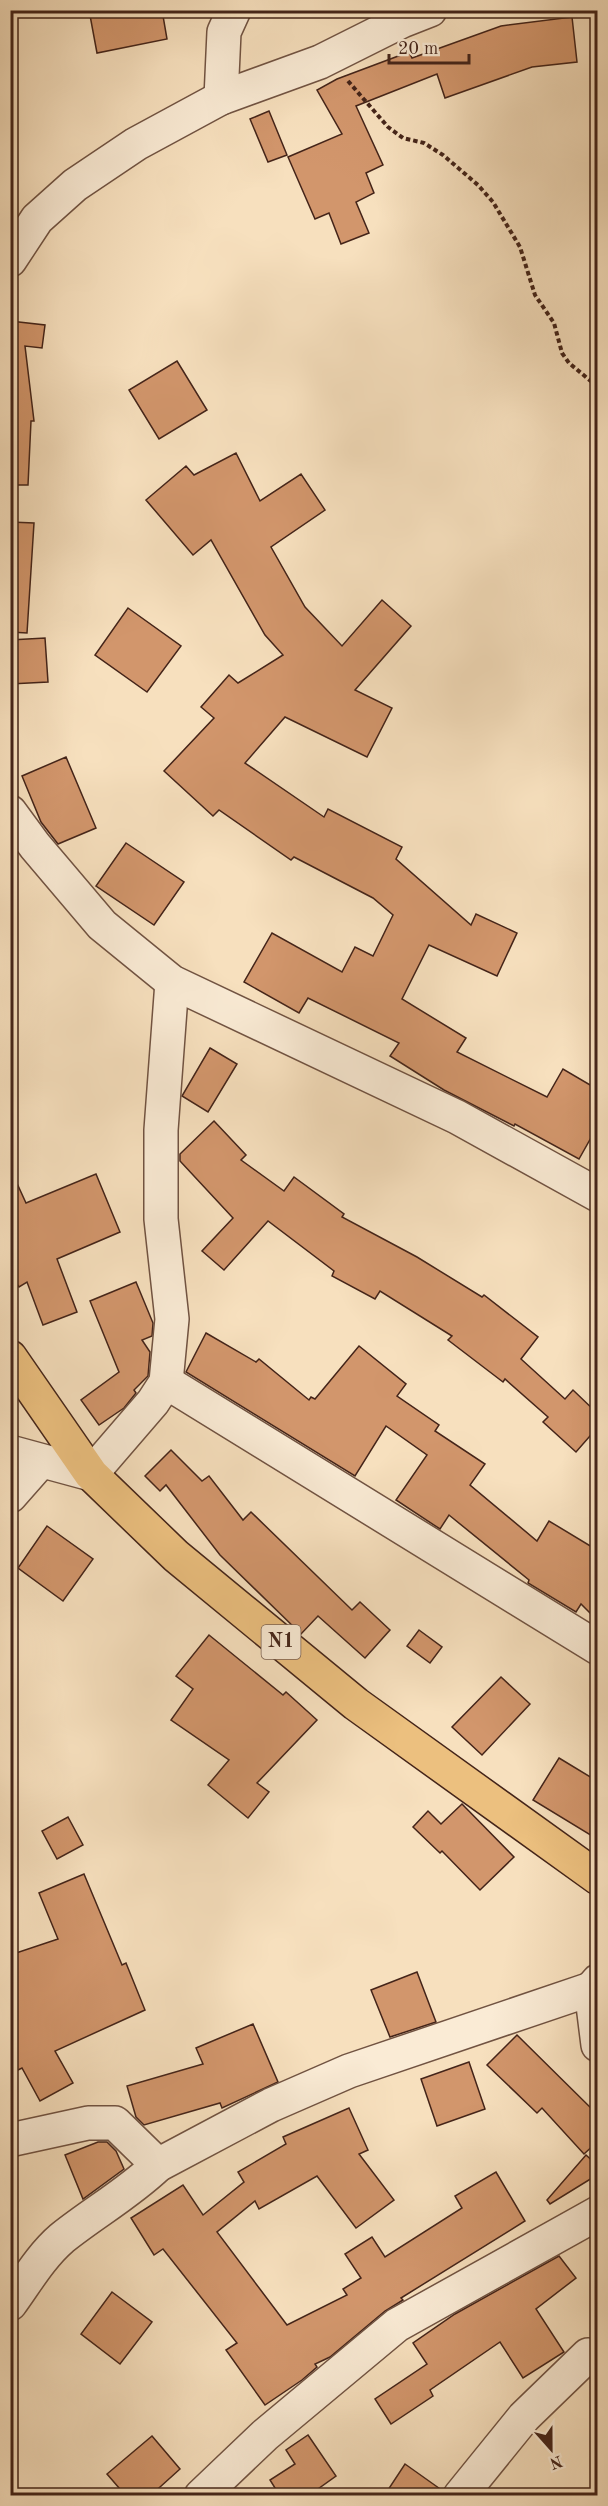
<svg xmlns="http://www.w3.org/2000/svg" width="608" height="2506" viewBox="0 0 608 2506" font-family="'Old Standard TT',serif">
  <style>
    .building { fill: #d2966c; stroke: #442419; stroke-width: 1.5 }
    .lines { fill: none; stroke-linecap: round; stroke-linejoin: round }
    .minor-casing { stroke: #715342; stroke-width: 36 }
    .major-casing { stroke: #442419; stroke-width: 36 }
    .path { stroke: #442419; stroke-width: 4; stroke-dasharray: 4.5 3; stroke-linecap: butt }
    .minor { stroke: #faebd5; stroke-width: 33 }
    .major { stroke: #ecc07f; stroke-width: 33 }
    .labels { text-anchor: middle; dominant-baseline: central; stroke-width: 5; stroke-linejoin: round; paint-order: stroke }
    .shield { fill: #faebd5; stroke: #7b6051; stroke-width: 1.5 }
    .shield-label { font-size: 20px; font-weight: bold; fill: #442419 }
  </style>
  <rect width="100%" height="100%" fill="#f7e0be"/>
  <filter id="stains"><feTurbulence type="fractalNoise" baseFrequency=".00333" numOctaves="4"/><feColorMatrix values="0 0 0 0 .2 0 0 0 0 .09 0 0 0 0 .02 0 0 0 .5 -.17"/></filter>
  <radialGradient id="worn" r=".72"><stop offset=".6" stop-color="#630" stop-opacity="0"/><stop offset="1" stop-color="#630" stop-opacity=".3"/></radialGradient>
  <!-- building -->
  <g class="building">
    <path d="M89,10h73l5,29 -70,14z"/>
    <path d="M572,17l5,45 -45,5 -87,31 -8,-24 -81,32 27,59 -17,8 8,20 -18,9 13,31 -28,11 -12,-31 -14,6 -27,-62 54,-23 -25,-44 20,-11 72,-27 3,6 89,-32z"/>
    <path d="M269,111l18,44 -19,7 -18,-43z"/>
    <path d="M10,321l35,4 -3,23 -17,-2 9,75h-3l-3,64h-18z"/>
    <path d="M177,361l30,49 -48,29 -30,-49z"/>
    <path d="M236,453l24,48 41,-27 24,36 -54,37 34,60 37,39 40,-46 29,26 -56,64 37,18 -25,49 -82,-40 -40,46 79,54 4,-8 74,38 -6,12 75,66 5,-11 41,19 -20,43 -68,-31 -27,54 64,39 -9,14 90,45 16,-28 34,20v38l-18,32 -64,-35 -1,2 -70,-36 -54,-34 9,-13 -91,-45 -9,15 -55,-31 28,-49 70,39 13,-25 18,9 20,-41 -20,-17 -79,-41 -3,3 -72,-50 -6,6 -49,-45 50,-53 -13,-11 28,-32 9,8 45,-28 -18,-20 -54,-95 -18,15 -47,-55 40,-34 8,9z"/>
    <path d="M10,522l24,1 -7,110 -17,-1z"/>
    <path d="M128,608l53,38 -34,46 -52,-37z"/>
    <path d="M45,638l3,44 -38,2v-44z"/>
    <path d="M66,757l30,71 -38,16 -17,-22 -19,-46z"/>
    <path d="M126,843l58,39 -30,43 -58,-39z"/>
    <path d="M210,1048l27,16 -29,48 -26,-16z"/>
    <path d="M214,1121l32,34 -5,5 43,31 10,-14 50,37 -2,3 75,40 65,40 2,-2 54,42 -17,22 44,40 8,-9 24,23v15l-21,24 -33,-30 5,-5 -43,-38 -2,3 -55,-42 4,-4 -72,-45 -5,8 -43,-23 2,-5 -66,-50 -44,49 -22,-19 31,-33 -53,-57v-7z"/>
    <path d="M10,1168l16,35 70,-29 24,58 -63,27 20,53 -34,13 -16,-43 -8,5 -9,-13z"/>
    <path d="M136,1282l17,41 -1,13 -10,4 8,12 -2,24 -14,14 2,3 -12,15 -25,17 -18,-25 38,-28 -29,-71z"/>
    <path d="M206,1333l50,29 3,-3 50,41 2,-3 4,2 44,-53 47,38 -9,12 42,29 -4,6 50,33 -15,21 67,56 12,-20 48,29v70l-16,-16 -5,8 -48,-29 1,-3 -80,-65 -9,14 -44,-29 31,-45 -41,-29 -31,50 -169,-104z"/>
    <path d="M171,1450l31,31 7,-5 34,44 8,-8 101,98 8,-8 30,28 -25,28 -47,-42 -17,18 -81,-79 -54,-70 -6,6 -15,-15z"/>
    <path d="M47,1526l46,33 -30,42 -45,-33z"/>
    <path d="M419,1630l23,17 -12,16 -23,-17z"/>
    <path d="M209,1635l74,60 3,-3 31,28 -60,63 12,9 -21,26 -40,-33 21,-25 -58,-40 22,-31 -17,-13z"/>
    <path d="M501,1677l29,27 -48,51 -30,-28z"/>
    <path d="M559,1758l38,23v58l-64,-39z"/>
    <path d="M462,1804l52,53 -34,33 -38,-39 -2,2 -27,-26 15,-16 13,13z"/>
    <path d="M68,1817l15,28 -26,14 -15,-28z"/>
    <path d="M84,1874l38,91 4,-2 19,47 -90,41 18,32 -33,18 -18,-33 -12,6v-119l48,-16 -19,-46z"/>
    <path d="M417,1972l19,50 -46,15 -19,-47z"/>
    <path d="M253,2024l25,58 -56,26 -2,-5 -76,22 -8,-8 -9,-31 76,-22 -7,-16z"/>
    <path d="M517,2035l80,79v28l-13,12 -42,-46 -5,5 -50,-48z"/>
    <path d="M469,2062l16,47 -48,17 -16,-47z"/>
    <path d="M349,2108l19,42 -9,4 35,46 -38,28 -39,-52 -58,33 -4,-8 -38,31 70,93 60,-30 -4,-6 18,-11 -16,-24 27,-17 13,20 77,-49 -7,-12 41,-24 29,49 -124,77 2,2 -18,11 -55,46 -15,7 2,3 -15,13 -37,25 -39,-55 11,-7 -74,-94 -9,6 -23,-37 52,-33 20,30 41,-33 -6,-10 48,-28 -3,-7z"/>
    <path d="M98,2142h9l9,9 8,18 -41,30 -18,-44z"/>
    <path d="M586,2155l11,10v10l-47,29 -3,-4z"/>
    <path d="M559,2256l17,22 -40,31 28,43 -41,26 -23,-36 -70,48 3,6 -42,28 -16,-25 52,-35 -14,-21 42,-29z"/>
    <path d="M112,2292l40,30 -32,42 -39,-30z"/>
    <path d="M308,2435l28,41 -28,20h-28l-10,-16 25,-16 -9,-14z"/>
    <path d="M152,2436l28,33 -30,27h-24l-19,-22z"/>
    <path d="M405,2464l38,27 -1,5h-58z"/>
  </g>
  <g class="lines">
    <defs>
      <g id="minor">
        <path d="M221,98l3,-66 10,-22"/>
        <path d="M10,260l27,-41 38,-34 61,-41 85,-46 99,-36 82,-41 28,-11"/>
        <path d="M10,812l25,34 67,79 70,57 285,135 141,78"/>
        <path d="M166,1382l432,266"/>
        <path d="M10,1452l81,22 62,-72 13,-20 6,-63 -11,-100v-89l11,-148"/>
        <path d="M10,1496l30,-34"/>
        <path d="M598,1981l-7,8 7,56"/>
        <path d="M10,2140l78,-17h27l43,42"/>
        <path d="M10,2304c16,-22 31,-48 52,-66 31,-25 67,-45 96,-73l113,-60 78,-34 242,-82"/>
        <path d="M201,2496l64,-61 132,-110 201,-112"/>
        <path d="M460,2496l64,-79 64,-62"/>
      </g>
      <path id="major" d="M10,1357l81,117 85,82 180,148 242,174"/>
    </defs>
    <!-- minor casing -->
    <use href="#minor" class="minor-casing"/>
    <!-- major casing -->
    <use href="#major" class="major-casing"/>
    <!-- path -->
    <path class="path" d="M348,81l40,46 15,11 21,5 19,12 35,30 15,17 27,45 15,48 19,28 8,30 7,10 29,24"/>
    <!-- minor -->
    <use href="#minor" class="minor"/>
    <!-- major -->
    <use href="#major" class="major"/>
  </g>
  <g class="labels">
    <!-- shield labels -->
    <rect class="shield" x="261.5" y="1625" width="39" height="34" rx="4.5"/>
    <g class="shield-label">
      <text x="281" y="1642">N1</text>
    </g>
  </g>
  <!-- margin -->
  <rect width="608" height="2506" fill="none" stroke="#f7e0be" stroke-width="36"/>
  <rect x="12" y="12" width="584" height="2482" fill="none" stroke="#442419" stroke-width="3"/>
  <rect x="18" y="18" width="572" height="2470" fill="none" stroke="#442419" stroke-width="1.5"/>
  <!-- north arrow -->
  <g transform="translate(551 2449) rotate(159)" stroke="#faebd5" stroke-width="4.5" paint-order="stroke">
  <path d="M0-4.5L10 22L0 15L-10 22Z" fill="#442419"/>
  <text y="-9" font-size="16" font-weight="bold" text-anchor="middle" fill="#442419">N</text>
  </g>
  <!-- scale -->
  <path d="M389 54v9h80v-9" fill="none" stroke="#442419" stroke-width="3"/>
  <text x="398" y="54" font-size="18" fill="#442419" stroke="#faebd5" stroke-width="4.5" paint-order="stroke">20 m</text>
  <rect width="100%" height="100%" filter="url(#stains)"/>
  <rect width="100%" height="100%" fill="url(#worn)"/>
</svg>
